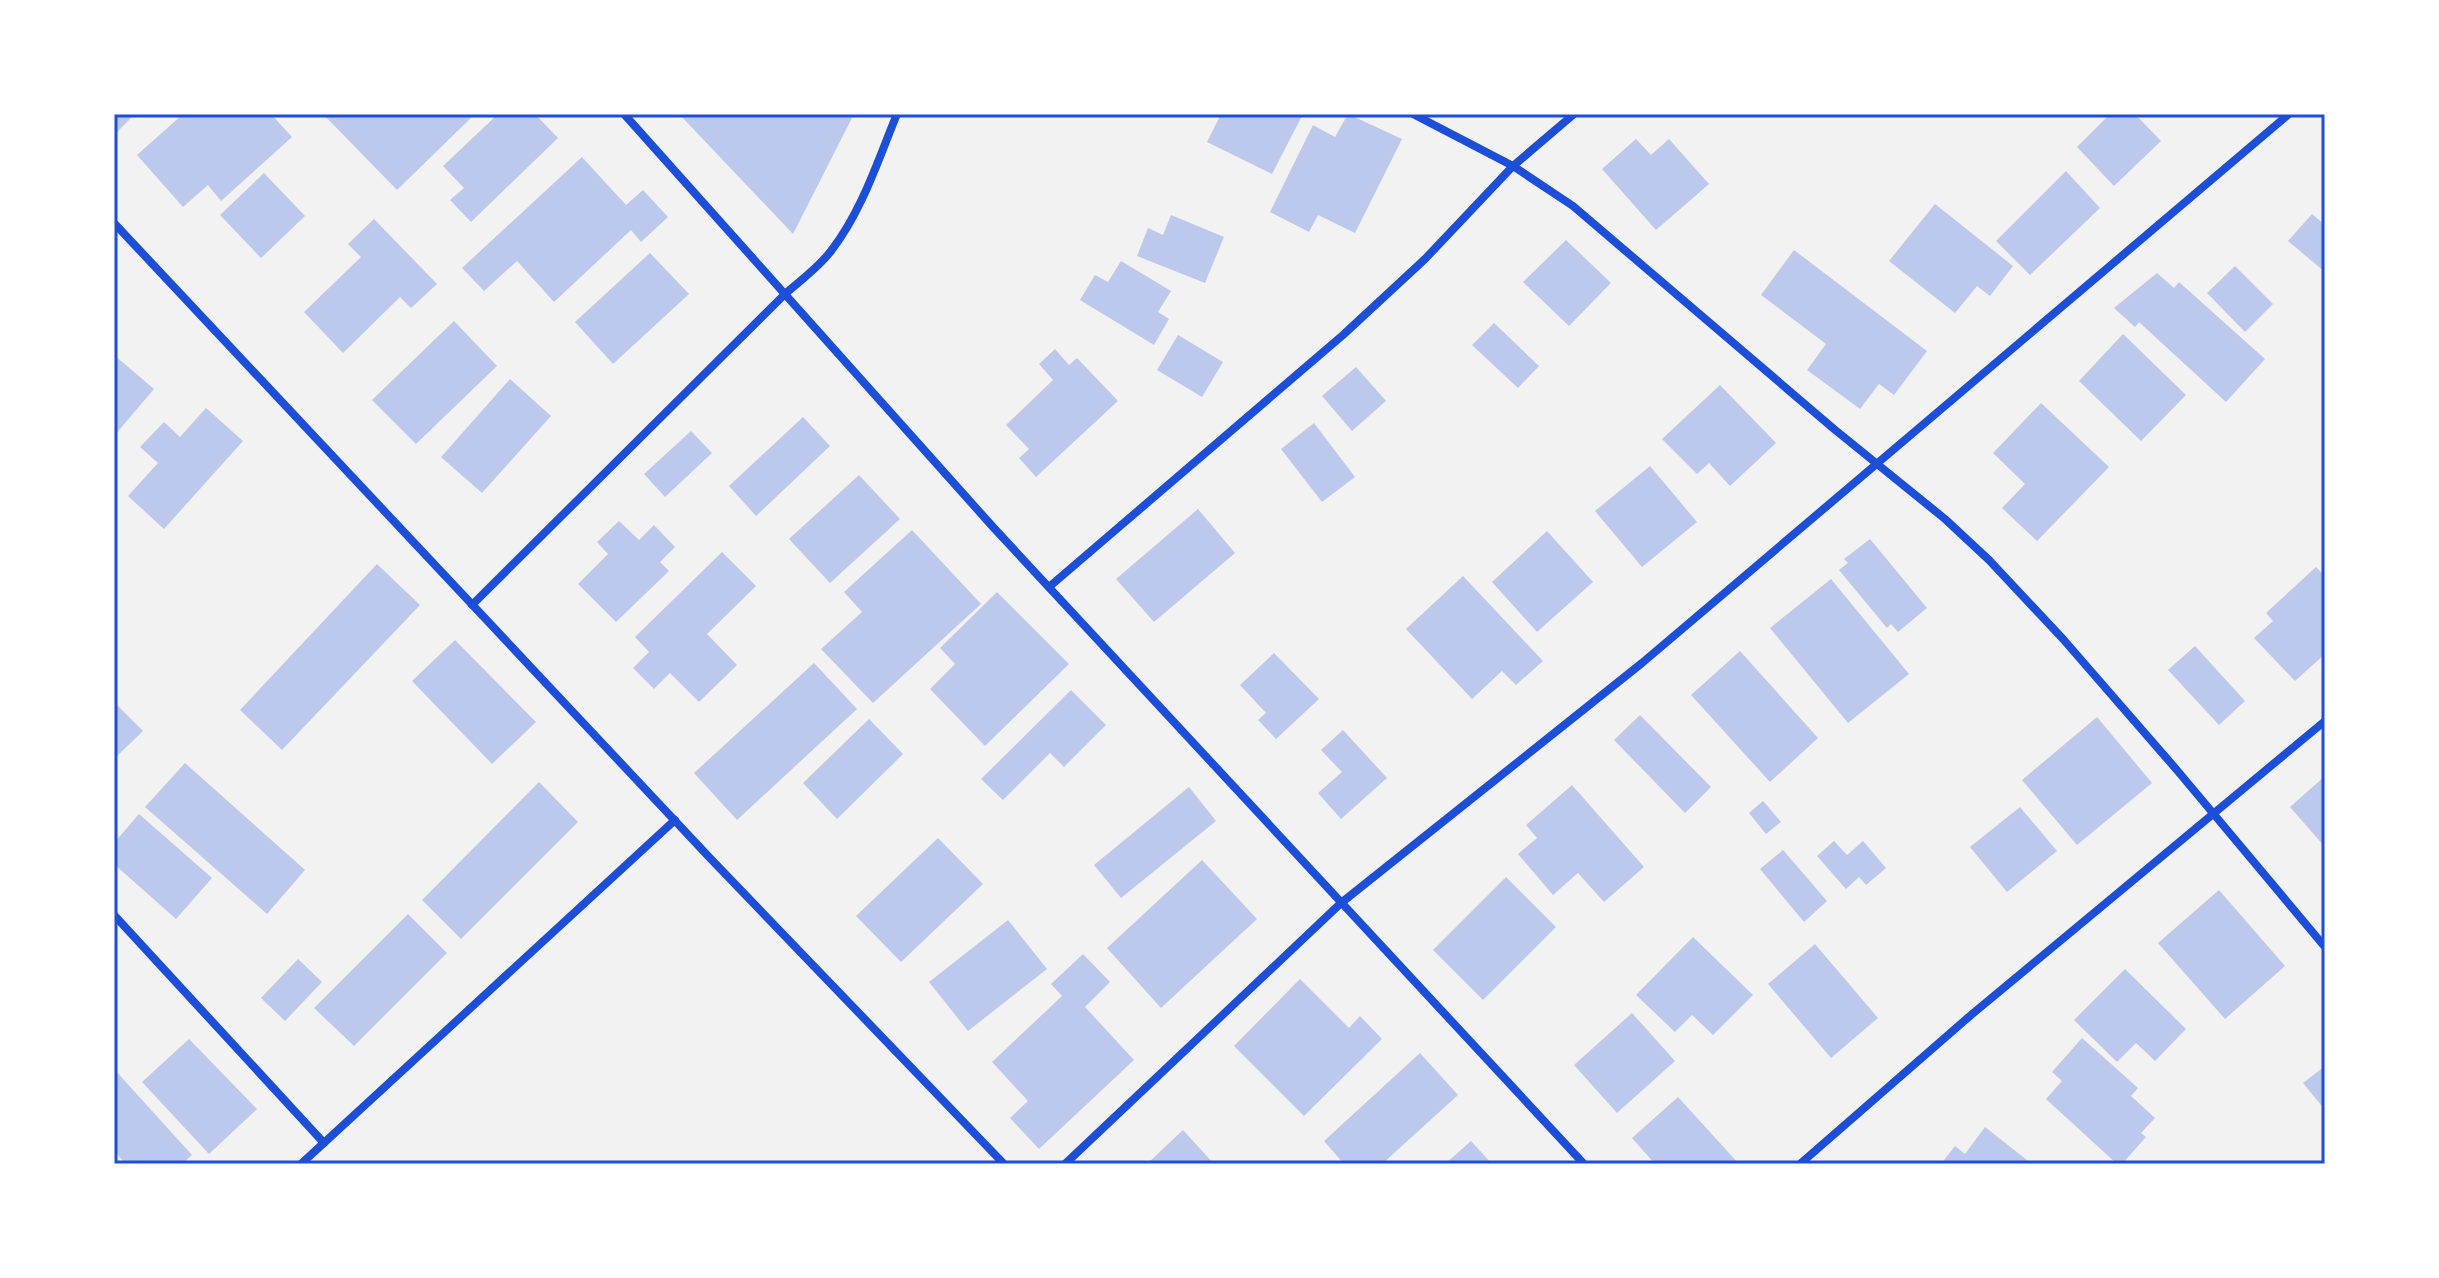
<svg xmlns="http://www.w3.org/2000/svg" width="2439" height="1278" viewBox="0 0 2439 1278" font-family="'Source Serif 4',serif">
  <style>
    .building { fill: #bdc9ec }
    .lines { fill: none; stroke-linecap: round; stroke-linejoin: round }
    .minor { stroke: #1d4ed8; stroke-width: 8 }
    .neatline { fill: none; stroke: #1d4ed8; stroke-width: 3 }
  </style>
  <rect width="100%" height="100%" fill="#f2f2f2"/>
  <!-- building -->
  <g class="building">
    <path d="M114,114h21l-18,18 -3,-3z"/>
    <path d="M183,114h88l21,23 -71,64 -13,-16 -25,22 -46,-52z"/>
    <path d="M323,114h152l-78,76z"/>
    <path d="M498,114h37l23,24 -87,84 -21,-22 14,-12 -21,-22z"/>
    <path d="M679,114h175l-61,120z"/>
    <path d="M1221,114h77l4,2 -30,58 -65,-32z"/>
    <path d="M1348,114l54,25 -47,94 -37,-18 -9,17 -39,-20 43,-87 22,12z"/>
    <path d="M2110,114h25l26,27 -47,45 -37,-39z"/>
    <path d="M1636,139l15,16 18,-16 40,45 -53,46 -54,-61z"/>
    <path d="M582,157l44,48 17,-15 25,27 -27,25 -10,-12 -77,72 -37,-41 -33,30 -22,-23z"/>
    <path d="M2066,171l34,37 -70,67 -34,-34z"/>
    <path d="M264,173l41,43 -44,42 -41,-43z"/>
    <path d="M1935,204l78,62 -23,30 -13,-10 -22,27 -66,-52z"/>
    <path d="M2312,214l13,11v47l-37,-31z"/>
    <path d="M1171,215l53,22 -19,46 -68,-27 11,-28 15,7z"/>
    <path d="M374,219l63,65 -26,24 -11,-11 -57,56 -39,-41 57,-55 -13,-13z"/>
    <path d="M1566,240l45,43 -42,43 -46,-44z"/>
    <path d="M1794,250l133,101 -33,44 -15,-11 -19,25 -53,-39 19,-26 -65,-49z"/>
    <path d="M650,253l39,41 -76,70 -38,-42z"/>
    <path d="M1121,261l50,30 -13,21 11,7 -15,26 -74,-45 15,-25 13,7z"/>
    <path d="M2235,266l38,38 -28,28 -38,-39z"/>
    <path d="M2157,273l17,15 5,-6 86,77 -39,43 -87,-80 -4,5 -21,-19z"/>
    <path d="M454,321l43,45 -81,78 -44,-44z"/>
    <path d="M1494,323l45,43 -21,22 -46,-43z"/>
    <path d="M2123,334l63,61 -45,46 -62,-60z"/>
    <path d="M1178,335l45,27 -21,35 -45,-27z"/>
    <path d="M1055,349l14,16 8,-7 41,43 -82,76 -17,-19 10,-9 -23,-24 47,-45 -14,-16z"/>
    <path d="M114,355l40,34 -40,47z"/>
    <path d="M1356,367l30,34 -34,30 -30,-35z"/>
    <path d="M510,379l41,37 -69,77 -41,-36z"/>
    <path d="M1720,385l56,58 -46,43 -21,-23 -12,11 -35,-35z"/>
    <path d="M2041,403l68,64 -72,74 -35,-33 23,-24 -32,-31z"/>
    <path d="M206,408l37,33 -79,88 -36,-33 30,-33 -18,-16 24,-25 16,15z"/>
    <path d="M803,417l27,29 -74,70 -27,-30z"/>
    <path d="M1314,423l41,54 -33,25 -41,-53z"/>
    <path d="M691,431l21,22 -47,44 -21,-23z"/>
    <path d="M1650,466l47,56 -55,45 -47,-56z"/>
    <path d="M859,475l41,44 -70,64 -41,-44z"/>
    <path d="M1198,509l37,44 -81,69 -38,-43z"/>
    <path d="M619,521l20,19 15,-15 21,22 -15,15 9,9 -53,51 -38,-38 30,-30 -11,-12z"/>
    <path d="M912,530l69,74 -108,99 -52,-54 41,-37 -18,-20z"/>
    <path d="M1547,531l46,51 -56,50 -45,-50z"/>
    <path d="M1870,539l57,69 -29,24 -7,-8 -4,4 -48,-58 9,-7 -4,-4z"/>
    <path d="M722,552l34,34 -49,48 30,31 -38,37 -29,-29 -16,16 -21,-21 16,-16 -14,-15z"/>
    <path d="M377,564l43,41 -138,145 -42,-40z"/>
    <path d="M2316,567l9,9v78l-30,27 -41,-43 19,-17 -7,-8z"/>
    <path d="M1463,576l80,85 -27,24 -14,-14 -30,28 -66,-70z"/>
    <path d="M1831,579l78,95 -61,49 -78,-95z"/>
    <path d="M997,592l72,72 -84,82 -55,-57 25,-25 -15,-16z"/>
    <path d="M455,640l81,82 -44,42 -80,-83z"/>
    <path d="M2195,646l50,55 -26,24 -51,-55z"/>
    <path d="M1740,651l78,87 -48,44 -79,-87z"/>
    <path d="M1274,653l45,46 -43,40 -18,-19 8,-7 -26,-28z"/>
    <path d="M814,663l43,46 -120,111 -43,-47z"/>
    <path d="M1071,690l35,35 -42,42 -14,-14 -47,47 -22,-21z"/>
    <path d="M114,702l29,29 -29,28z"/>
    <path d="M1640,715l71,72 -26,26 -71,-73z"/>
    <path d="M2097,717l55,66 -75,62 -55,-65z"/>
    <path d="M869,719l34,35 -66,65 -34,-36z"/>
    <path d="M1343,730l44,48 -46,41 -23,-26 24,-21 -21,-22z"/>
    <path d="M185,763l120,107 -38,44 -122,-107z"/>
    <path d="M2325,776v71l-35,-40z"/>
    <path d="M539,782l39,40 -117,117 -39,-39z"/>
    <path d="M1572,785l72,82 -40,35 -26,-29 -25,22 -35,-41 19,-16 -11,-13z"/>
    <path d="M1189,787l27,34 -95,77 -27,-33z"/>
    <path d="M1763,801l18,21 -15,12 -17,-21z"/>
    <path d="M2020,807l37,44 -50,41 -37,-45z"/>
    <path d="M139,814l73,64 -36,41 -62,-55v-21z"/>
    <path d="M938,838l45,46 -82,78 -45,-46z"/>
    <path d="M1834,841l13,14 16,-14 23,27 -20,17 -7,-8 -13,12 -29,-33z"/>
    <path d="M1783,850l44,51 -23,21 -44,-53z"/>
    <path d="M1202,860l55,59 -96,89 -54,-60z"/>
    <path d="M1506,877l50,50 -73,73 -50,-50z"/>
    <path d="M2219,890l66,76 -60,53 -67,-76z"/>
    <path d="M408,914l39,39 -93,93 -40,-38z"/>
    <path d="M1008,920l39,49 -79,62 -39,-49z"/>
    <path d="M1693,937l60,58 -40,40 -21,-20 -17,17 -39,-37z"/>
    <path d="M1815,944l63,74 -47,40 -63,-74z"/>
    <path d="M1083,954l27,28 -25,25 49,53 -95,89 -29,-31 18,-17 -36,-39 70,-66 -11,-12z"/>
    <path d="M298,959l24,23 -37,39 -24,-23z"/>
    <path d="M2125,969l61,60 -31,32 -19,-18 -19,19 -43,-42z"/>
    <path d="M1300,979l49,49 11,-12 22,23 -78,77 -70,-70z"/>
    <path d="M1632,1013l43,48 -58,52 -43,-48z"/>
    <path d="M2082,1038l56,50 -7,8 24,22 -14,15 5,4 -24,27h-5l-71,-65 16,-18 -10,-9z"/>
    <path d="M189,1039l68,70 -48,45 -67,-72z"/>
    <path d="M1420,1053l38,42 -76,69h-38l-20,-23z"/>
    <path d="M2325,1066v44l-22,-27z"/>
    <path d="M114,1069l78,86 -10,9h-56l-12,-13z"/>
    <path d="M1678,1097l61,67h-84l-23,-26z"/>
    <path d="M1985,1127l47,37h-91l14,-18 10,8z"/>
    <path d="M1183,1130l31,34h-67z"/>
    <path d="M1471,1141l21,23h-47z"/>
  </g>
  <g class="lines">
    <!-- minor -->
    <g class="minor">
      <path d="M624,114l369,413 591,637"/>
      <path d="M1413,114l100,52 60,40 261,223 111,90 44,41 74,79 113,130 149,178"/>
      <path d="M114,223l595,634 295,307"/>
      <path d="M1049,587l294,-252 82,-76 88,-93 61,-52"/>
      <path d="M472,605l313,-311c16,-14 34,-27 46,-43 31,-40 47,-91 66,-137"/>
      <path d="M114,915l210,228"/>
      <path d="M301,1164l374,-344"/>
      <path d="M1065,1164l276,-261 301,-240 647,-549"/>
      <path d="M1800,1164l171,-149 354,-294"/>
    </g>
  </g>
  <!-- border -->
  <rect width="2439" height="1278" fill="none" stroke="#ffffff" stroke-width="232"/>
  <rect x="116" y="116" width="2207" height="1046" class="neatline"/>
</svg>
